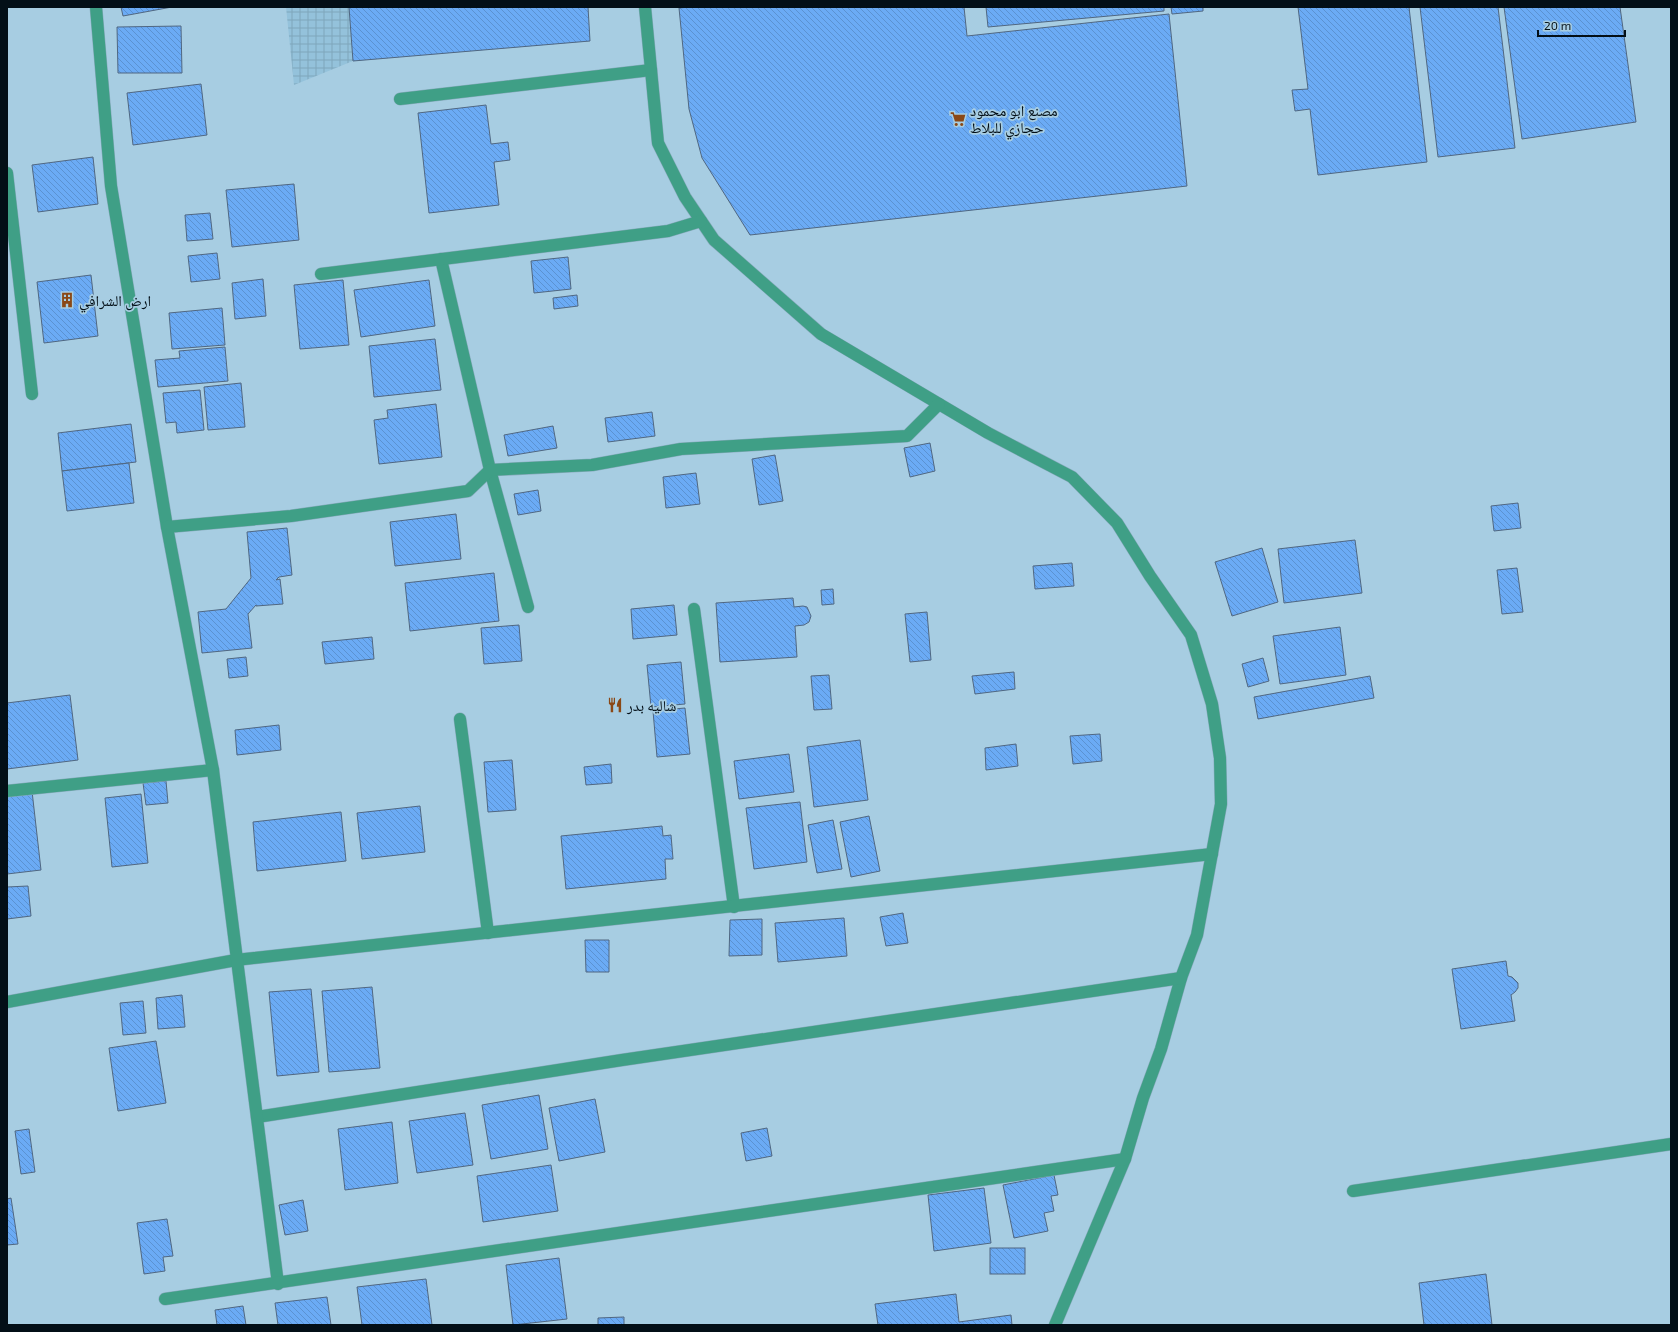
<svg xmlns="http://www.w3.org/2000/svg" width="1678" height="1332" viewBox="0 0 1678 1332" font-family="'Exo 2','Noto Naskh Arabic',sans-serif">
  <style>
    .industrial { fill: url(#industrial-grid) }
    .building { fill: url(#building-back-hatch); stroke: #506781 }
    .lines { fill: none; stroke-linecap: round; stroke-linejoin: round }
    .lane-casing { stroke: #89abbd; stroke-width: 13 }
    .street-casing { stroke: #89abbd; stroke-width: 13 }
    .lane { stroke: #3f9f86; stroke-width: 12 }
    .street { stroke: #3f9f86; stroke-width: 12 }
    .labels { text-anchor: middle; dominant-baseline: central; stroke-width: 3.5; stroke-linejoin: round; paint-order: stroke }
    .poi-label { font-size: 15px; fill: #030f17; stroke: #a7cde2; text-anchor: start }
  </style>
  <defs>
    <pattern id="industrial-grid" width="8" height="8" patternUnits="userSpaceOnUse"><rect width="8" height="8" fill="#94c2db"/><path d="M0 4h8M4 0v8" fill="none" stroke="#7ea6bb"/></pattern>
    <pattern id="building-back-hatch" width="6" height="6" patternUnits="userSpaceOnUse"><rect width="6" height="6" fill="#6babf5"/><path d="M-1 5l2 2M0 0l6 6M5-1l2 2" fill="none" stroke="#5b92d1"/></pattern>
  </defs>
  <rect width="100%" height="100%" fill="#a7cde2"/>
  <!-- industrial -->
  <path class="industrial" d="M286,7h302l2,34 -237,20 -59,24z"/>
  <!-- building -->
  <g class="building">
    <path d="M121,7h51l-49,9z"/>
    <path d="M349,7h239l2,34 -237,20z"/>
    <path d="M689,7h275l3,29 202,-22 18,172 -437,49 -48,-77 -13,-49 -10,-101z"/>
    <path d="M986,7h178v4l-176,16z"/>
    <path d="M1171,7h32v4l-31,3z"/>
    <path d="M1298,7h111l18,155 -109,13 -8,-66 -15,2 -3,-21 16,-1z"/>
    <path d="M1420,7h78l17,141 -77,9z"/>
    <path d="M1504,7h116l16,115 -114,17z"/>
    <path d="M181,26l1,47h-64l-1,-46z"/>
    <path d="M201,84l6,51 -74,10 -6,-52z"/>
    <path d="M486,105l5,39 17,-2 2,18 -16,2 5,43 -70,8 -11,-100z"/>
    <path d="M93,157l5,47 -60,8 -6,-47z"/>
    <path d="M294,184l5,56 -67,7 -6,-57z"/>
    <path d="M210,213l3,26 -26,2 -2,-26z"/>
    <path d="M217,253l3,26 -29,3 -3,-26z"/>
    <path d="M568,257l3,32 -37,4 -3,-32z"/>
    <path d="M91,275l7,61 -54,7 -7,-61z"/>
    <path d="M263,279l3,37 -31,3 -3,-36z"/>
    <path d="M343,280l6,65 -49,4 -6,-64z"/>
    <path d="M429,280l6,46 -74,11 -7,-47z"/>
    <path d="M577,295l1,11 -24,3 -1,-11z"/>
    <path d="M222,308l3,37 -53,4 -3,-36z"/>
    <path d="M435,339l6,51 -67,7 -5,-51z"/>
    <path d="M225,347l3,34 -70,6 -3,-27 25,-2 -1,-7z"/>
    <path d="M241,383l4,44 -37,3 -4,-43z"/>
    <path d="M200,390l4,40 -27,3 -1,-11 -10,1 -3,-30z"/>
    <path d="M436,404l6,53 -63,7 -5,-44 14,-2 -1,-8z"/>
    <path d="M652,412l3,24 -47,6 -3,-24z"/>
    <path d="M131,424l5,38 -74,9 -4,-38z"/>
    <path d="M553,426l4,22 -49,8 -4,-21z"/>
    <path d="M930,443l5,28 -25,6 -6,-29z"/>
    <path d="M775,455l8,46 -24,4 -7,-46z"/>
    <path d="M129,463l5,40 -67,8 -5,-40z"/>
    <path d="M696,473l4,31 -34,4 -3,-31z"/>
    <path d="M538,490l3,21 -23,4 -4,-21z"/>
    <path d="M1518,503l3,25 -27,3 -3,-25z"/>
    <path d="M456,514l5,45 -66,7 -5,-44z"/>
    <path d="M287,528l5,47 -13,2 -3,3 4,-1 3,25 -27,2v-1l-8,9 4,34 -50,5 -4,-41 28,-3 25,-31 -4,-46z"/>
    <path d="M1355,540l7,53 -78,10 -6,-54z"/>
    <path d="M1262,548l16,54 -46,14 -17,-54z"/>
    <path d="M1072,563l2,23 -39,3 -2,-23z"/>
    <path d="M1517,568l6,44 -21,2 -5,-44z"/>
    <path d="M494,573l5,48 -89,10 -5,-48z"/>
    <path d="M833,589l1,15 -12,1 -1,-15z"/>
    <path d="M793,598l1,9 9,-1 4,1 4,9 -2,6 -5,3 -9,1 2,31 -77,5 -4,-59z"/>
    <path d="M674,605l3,30 -44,4 -2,-30z"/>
    <path d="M927,612l4,48 -21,2 -5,-48z"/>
    <path d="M519,625l3,36 -38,3 -3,-36z"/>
    <path d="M1340,627l6,48 -66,9 -7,-48z"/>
    <path d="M372,637l2,22 -49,5 -3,-22z"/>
    <path d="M246,657l2,19 -19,2 -2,-19z"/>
    <path d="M1263,658l6,23 -21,6 -6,-23z"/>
    <path d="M681,662l4,42 -34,3 -4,-42z"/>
    <path d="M1014,672l1,17 -40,5 -3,-18z"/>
    <path d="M829,675l3,34 -18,1 -3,-34z"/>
    <path d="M1370,676l4,22 -116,21 -4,-22z"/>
    <path d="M70,695l8,65 -71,9v-66z"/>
    <path d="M685,708l5,46 -33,3 -4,-46z"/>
    <path d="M279,725l2,25 -44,5 -2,-25z"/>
    <path d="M1100,734l2,27 -29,3 -3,-28z"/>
    <path d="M860,740l8,60 -54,7 -7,-60z"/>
    <path d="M1016,744l2,22 -32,4 -1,-22z"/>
    <path d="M789,754l5,38 -55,7 -5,-38z"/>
    <path d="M512,760l4,50 -28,2 -4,-50z"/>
    <path d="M611,764l1,19 -26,2 -2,-18z"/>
    <path d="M166,781l2,22 -22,2 -3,-22z"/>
    <path d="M32,791l9,79 -34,4v-80z"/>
    <path d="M141,794l7,69 -36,4 -7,-69z"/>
    <path d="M800,802l7,60 -53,7 -8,-61z"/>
    <path d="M420,806l5,46 -63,7 -5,-46z"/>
    <path d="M341,812l5,49 -89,10 -4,-49z"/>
    <path d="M869,816l11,55 -29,6 -11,-55z"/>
    <path d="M833,820l9,49 -25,4 -9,-48z"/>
    <path d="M662,826l1,10 8,-1 2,24h-8l1,20 -100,10 -5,-53z"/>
    <path d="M28,886l3,30 -24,3v-32z"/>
    <path d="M903,913l5,30 -22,3 -6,-29z"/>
    <path d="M844,918l3,38 -69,6 -3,-39z"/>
    <path d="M762,919v36l-33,1 1,-36z"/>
    <path d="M585,940h24v32h-23z"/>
    <path d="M1506,961l2,15 4,1 6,6v5l-3,4 -4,3 4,26 -54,8 -9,-60z"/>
    <path d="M372,987l8,81 -51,4 -7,-81z"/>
    <path d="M311,989l8,83 -42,4 -8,-84z"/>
    <path d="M182,995l3,32 -27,2 -2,-31z"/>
    <path d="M143,1001l3,32 -23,2 -3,-32z"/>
    <path d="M156,1041l10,62 -48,8 -9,-63z"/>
    <path d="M539,1095l9,54 -57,10 -9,-54z"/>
    <path d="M595,1099l10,53 -46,9 -10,-53z"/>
    <path d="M465,1113l8,52 -56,8 -8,-52z"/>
    <path d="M392,1122l6,61 -53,7 -7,-61z"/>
    <path d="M767,1128l5,28 -26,5 -5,-28z"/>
    <path d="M29,1129l6,43 -14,2 -6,-43z"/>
    <path d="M551,1165l7,46 -75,11 -6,-46z"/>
    <path d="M1054,1175l4,20 -7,1 3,15 -10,2 4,18 -34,7 -11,-53z"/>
    <path d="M984,1188l7,55 -57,8 -6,-56z"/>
    <path d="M11,1198l7,46 -11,1v-46z"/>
    <path d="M303,1200l5,31 -23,4 -6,-30z"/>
    <path d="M167,1219l6,37 -10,1 2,14 -21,3 -7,-51z"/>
    <rect x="990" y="1248" width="35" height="26"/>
    <path d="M559,1258l8,61 -54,6 -7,-60z"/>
    <path d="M1486,1274l6,51h-68l-5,-42z"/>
    <path d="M426,1279l6,46h-70l-5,-38z"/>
    <path d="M956,1294l3,28 52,-7 1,10h-134l-3,-21z"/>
    <path d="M327,1297l4,28h-53l-3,-22z"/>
    <path d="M243,1306l3,19h-29l-2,-15z"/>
    <path d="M624,1317v8h-26v-7z"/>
  </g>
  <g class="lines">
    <defs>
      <g id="lane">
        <path d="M400,99l251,-29"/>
        <path d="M7,173l25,221"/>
        <path d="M694,609l40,298"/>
        <path d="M460,719l28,214"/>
      </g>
      <g id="street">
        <path d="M96,7l15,179 56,341"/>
        <path d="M645,7l13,136 27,54 29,43 107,94 167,99 84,44 45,46 33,53 41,59 21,69 8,54 1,46 -24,131 -16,43 -20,71 -18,49 -18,61 -70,166"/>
        <path d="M441,259l49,211 38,137"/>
        <path d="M321,274l347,-43 33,-10"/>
        <path d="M7,791l206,-21"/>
        <path d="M7,1002l229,-42 976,-106"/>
        <path d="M257,1117l365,-57 559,-82"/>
        <path d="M1353,1191l318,-47"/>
        <path d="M278,1284l-65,-514 -46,-243 124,-11 177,-25 22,-21 102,-5 89,-16 226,-13 32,-32"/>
        <path d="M165,1299l960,-140"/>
      </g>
    </defs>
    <!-- lane casing -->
    <use href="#lane" class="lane-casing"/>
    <!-- street casing -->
    <use href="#street" class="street-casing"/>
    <!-- lane -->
    <use href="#lane" class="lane"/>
    <!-- street -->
    <use href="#street" class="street"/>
  </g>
  <!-- icons -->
  <defs>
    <symbol id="supermarket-bare" viewBox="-9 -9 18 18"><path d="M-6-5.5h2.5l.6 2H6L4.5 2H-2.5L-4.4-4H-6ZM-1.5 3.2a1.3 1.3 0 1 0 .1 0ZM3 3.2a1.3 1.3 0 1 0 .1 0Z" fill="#8a4816" stroke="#a7cde2" stroke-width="2.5" paint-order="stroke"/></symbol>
    <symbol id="building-bare" viewBox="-9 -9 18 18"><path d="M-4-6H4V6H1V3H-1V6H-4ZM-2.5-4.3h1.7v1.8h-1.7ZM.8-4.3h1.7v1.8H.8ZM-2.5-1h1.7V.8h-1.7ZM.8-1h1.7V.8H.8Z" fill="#8a4816" stroke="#a7cde2" stroke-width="2.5" paint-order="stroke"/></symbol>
    <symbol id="restaurant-bare" viewBox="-9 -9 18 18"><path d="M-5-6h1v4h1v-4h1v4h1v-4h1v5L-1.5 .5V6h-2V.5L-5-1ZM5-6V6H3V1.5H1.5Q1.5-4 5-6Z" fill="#8a4816" stroke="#a7cde2" stroke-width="2.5" paint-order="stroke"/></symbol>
  </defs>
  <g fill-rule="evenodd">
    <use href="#supermarket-bare" x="947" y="108" width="22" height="22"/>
    <use href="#building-bare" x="56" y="289" width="22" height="22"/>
    <use href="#restaurant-bare" x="604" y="694" width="22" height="22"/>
  </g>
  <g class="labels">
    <!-- poi labels -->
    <g class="poi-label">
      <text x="970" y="110">مصنع ابو محمود<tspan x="970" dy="17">حجازي للبلاط</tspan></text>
      <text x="79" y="300">ارض الشرافي</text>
      <text x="627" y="705">شاليه بدر</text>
    </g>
  </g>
  <!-- border -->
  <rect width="1678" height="1332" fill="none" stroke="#030f17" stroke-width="16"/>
  <!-- scale -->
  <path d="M1538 30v6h87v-6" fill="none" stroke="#030f17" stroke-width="2"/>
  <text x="1544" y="30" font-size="12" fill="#030f17" stroke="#a7cde2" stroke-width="3" paint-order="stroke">20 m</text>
</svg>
